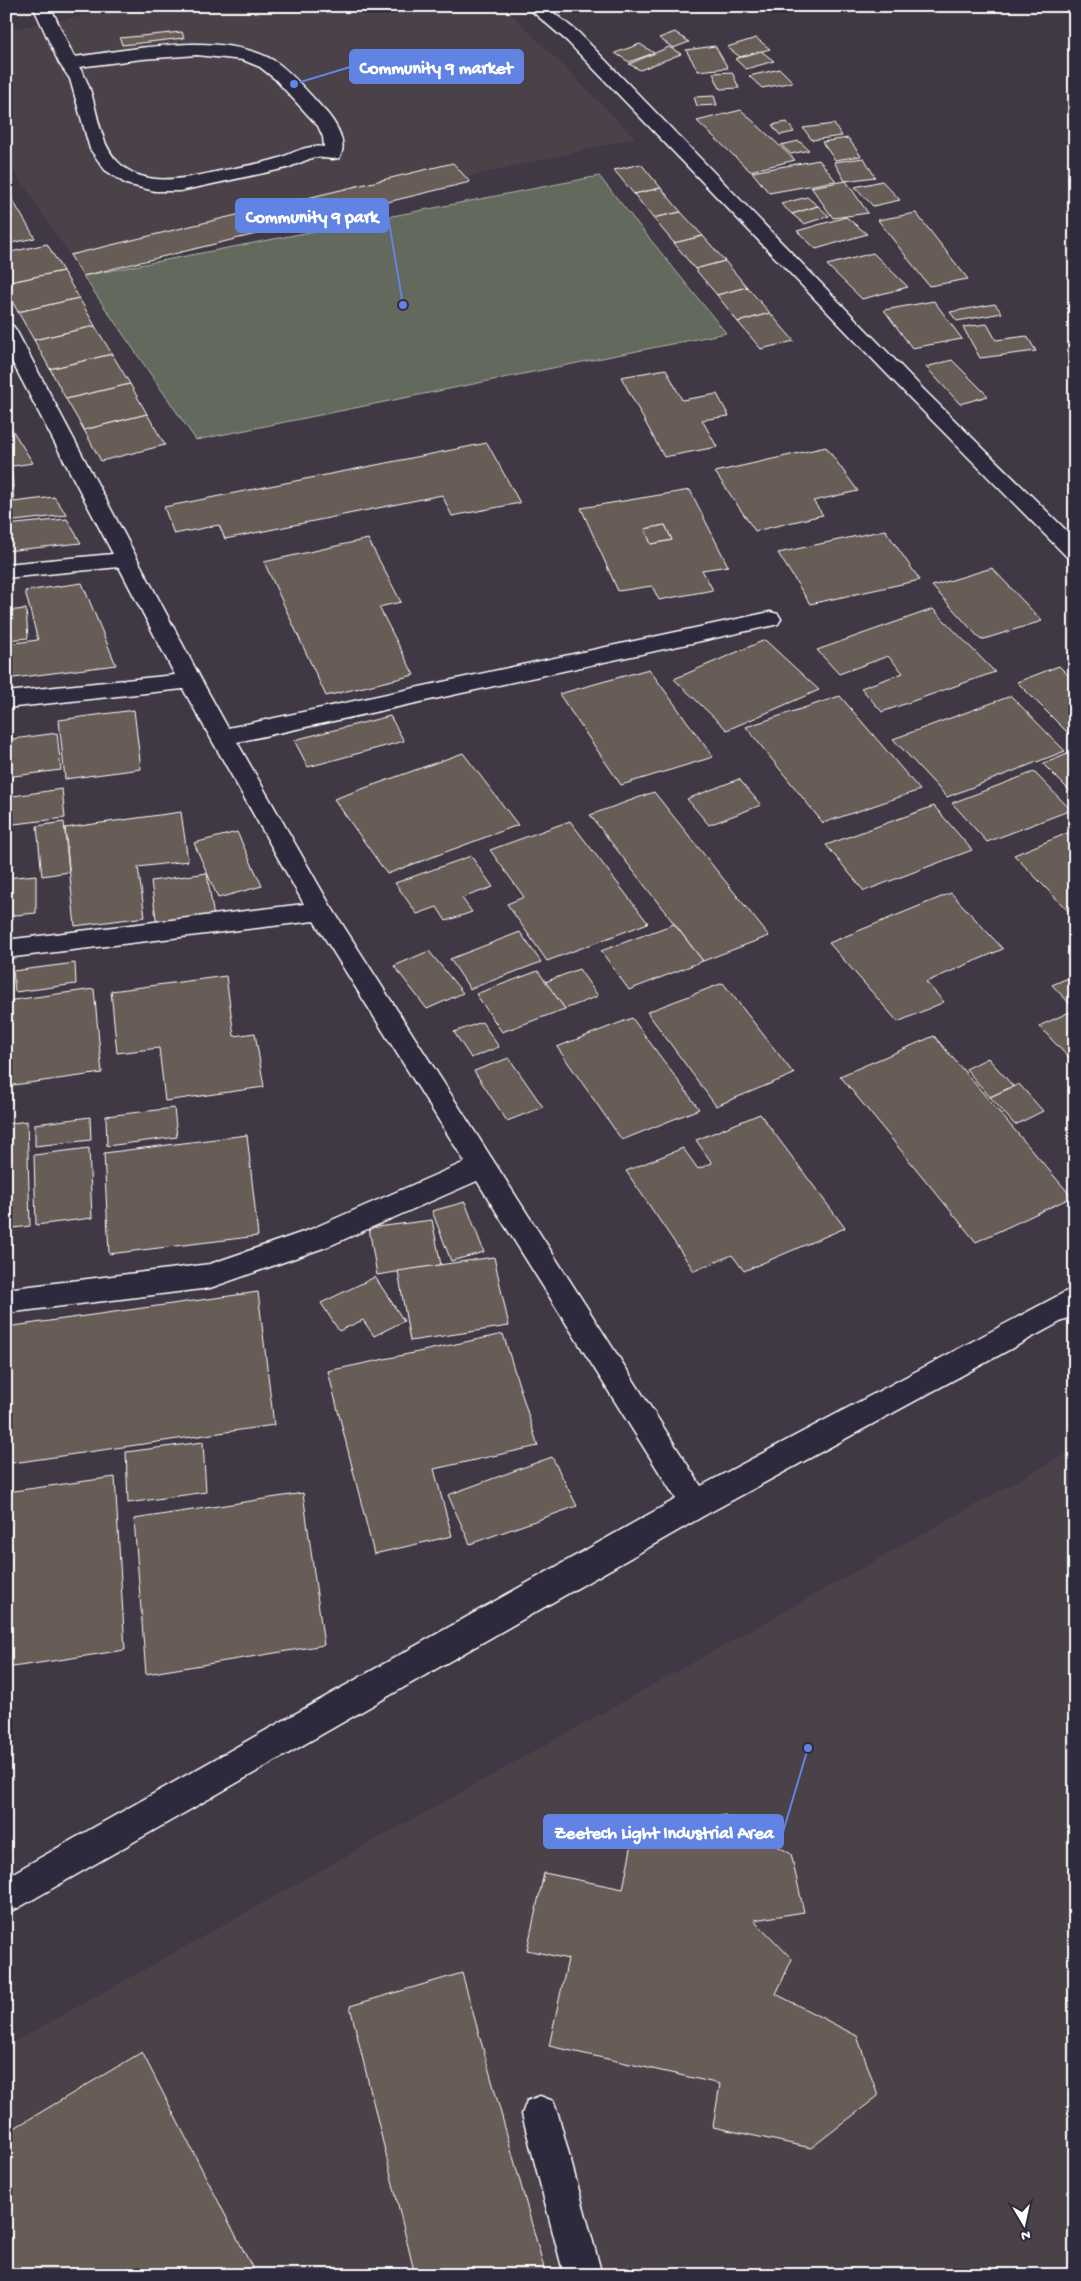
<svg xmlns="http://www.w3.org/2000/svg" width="1081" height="2281" viewBox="0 0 1081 2281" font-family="'Gochi Hand',sans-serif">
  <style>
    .built { fill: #4c434a }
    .green { fill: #63695c; stroke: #b1b4ae }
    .building { fill: #675b57; stroke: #fff; fill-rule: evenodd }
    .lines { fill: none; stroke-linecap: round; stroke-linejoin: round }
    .service-casing { stroke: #fff; stroke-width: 3 }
    .minor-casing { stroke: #fff; stroke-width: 3 }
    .service { fill: #2f2a3d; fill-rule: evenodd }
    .minor { fill: #2f2a3d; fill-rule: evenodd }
    .leader { fill: none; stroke: #6183e4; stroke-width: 2 }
    .callout-dot { fill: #6183e4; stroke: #2f2a3d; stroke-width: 2 }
    .callout { fill: #6183e4; stroke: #6183e4; stroke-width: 2 }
    .callout-label { font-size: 18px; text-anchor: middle; font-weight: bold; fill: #fff }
  </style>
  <rect width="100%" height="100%" fill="#403945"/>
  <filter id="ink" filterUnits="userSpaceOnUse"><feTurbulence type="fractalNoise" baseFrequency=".02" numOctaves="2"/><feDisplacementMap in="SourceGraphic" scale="10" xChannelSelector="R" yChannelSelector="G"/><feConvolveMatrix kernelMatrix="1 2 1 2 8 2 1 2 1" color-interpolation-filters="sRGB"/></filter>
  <g filter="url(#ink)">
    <!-- built -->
    <g class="built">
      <path d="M138,6h365l132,132 -557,129 -72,-109v-128z"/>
      <path d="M1075,1449v826h-1069v-228z"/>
    </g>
    <!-- green -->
    <path class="green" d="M599,176l127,157 -530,107 -113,-164z"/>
    <!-- building -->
    <g class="building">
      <path d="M182,32l2,6 -62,7 -2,-7z"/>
      <path d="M675,32l14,10 -16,6 -14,-10z"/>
      <path d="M756,38l14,11 -30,8 -13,-10z"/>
      <path d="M640,44l14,9 -25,9 -14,-9z"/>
      <path d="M715,46l13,22 -30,3 -12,-21z"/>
      <path d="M669,47l12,7 -41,16 -11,-6z"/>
      <path d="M761,51l13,10 -28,8 -11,-10z"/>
      <path d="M780,69l13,13 -31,6 -13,-12z"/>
      <path d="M732,72l7,16 -19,1 -7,-16z"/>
      <path d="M714,96l3,9 -20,1 -3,-9z"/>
      <path d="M741,110l54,50 -45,11 -53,-50z"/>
      <path d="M787,122l7,10 -14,3 -8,-10z"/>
      <path d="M834,124l8,12 -30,4 -9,-12z"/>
      <path d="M848,138l13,18 -26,4 -13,-18z"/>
      <path d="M799,141l10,9 -18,4 -10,-9z"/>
      <path d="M864,158l11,19 -30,4 -11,-19z"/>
      <path d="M819,160l17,21 -67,12 -17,-21z"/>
      <path d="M453,163l17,19 -387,94 -13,-21z"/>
      <path d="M641,164l20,24 -27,6 -20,-24z"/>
      <path d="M846,181l22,32 -35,5 -22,-31z"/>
      <path d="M882,181l18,19 -27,6 -18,-19z"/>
      <path d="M661,188l20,24 -28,6 -19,-24z"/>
      <path d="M6,189l29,49 -29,6z"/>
      <path d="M807,197l11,9 -26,8 -11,-10z"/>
      <path d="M818,206l11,10 -25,8 -12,-10z"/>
      <path d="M681,212l22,24 -29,7 -21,-25z"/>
      <path d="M916,213l52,66 -39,7 -51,-66z"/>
      <path d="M846,217l21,17 -51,15 -19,-18z"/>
      <path d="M703,236l22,25 -30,8 -21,-26z"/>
      <path d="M47,244l16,27 -57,12v-30z"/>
      <path d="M873,253l35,34 -46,12 -35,-34z"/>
      <path d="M725,261l22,26 -30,8 -22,-26z"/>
      <path d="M63,271l16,27 -61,14 -12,-22v-7z"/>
      <path d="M747,287l23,26 -32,9 -21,-27z"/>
      <path d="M79,298l16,28 -61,14 -16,-28z"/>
      <path d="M934,301l28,38 -50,9 -28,-38z"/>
      <path d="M995,304l7,9 -45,8 -7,-9z"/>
      <path d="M770,313l24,28 -33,8 -23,-27z"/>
      <path d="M987,324l9,16 31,-4 9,15 -56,7 -17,-31z"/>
      <path d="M95,326l17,28 -62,15 -16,-29z"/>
      <path d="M112,354l18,30 -64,15 -16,-30z"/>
      <path d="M952,360l36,36 -28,8 -34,-37z"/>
      <path d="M666,369l16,31 35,-6 12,22 -27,4 15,27 -53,10 -43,-80z"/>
      <path d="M130,384l17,30 -63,16 -18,-31z"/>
      <path d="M147,414l18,31 -64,16 -17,-31z"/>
      <path d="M11,428l22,35 -27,4v-37z"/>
      <path d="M487,443l33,60 -68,13 -10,-21 -217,44 -6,-14 -45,9 -10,-27z"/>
      <path d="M826,447l32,44 -45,10 10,14 -68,16 -40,-59z"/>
      <path d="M12,473l2,29h-8v-28z"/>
      <path d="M690,490l38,76 -26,4 11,20 -54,10 -7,-14 -34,5 -37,-83zM665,525l7,15 -21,4 -6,-15z"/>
      <path d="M54,497l13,18 -61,7v-19z"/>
      <path d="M67,519l14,24 -75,8v-26z"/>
      <path d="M665,525l7,15 -21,4 -6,-15z"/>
      <path d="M885,530l35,50 -110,24 -32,-51z"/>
      <path d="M368,539l33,63 -22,5 35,68 -88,21 -62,-134z"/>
      <path d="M992,568l50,53 -61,19 -49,-54z"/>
      <path d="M82,583l34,82 -110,14v-35l32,-4 -13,-49z"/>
      <path d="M26,609l2,29 -22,2v-29z"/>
      <path d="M933,609l62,63 -113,40 -21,-24 42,-15 -15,-17 -49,18 -22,-24z"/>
      <path d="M765,640l54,50 -92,40 -53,-51z"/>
      <path d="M1059,666l16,16v58l-58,-58z"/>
      <path d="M649,669l64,88 -92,28 -62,-91z"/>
      <path d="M840,696l80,94 -97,33 -77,-96z"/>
      <path d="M1011,696l54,55 -118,46 -54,-58z"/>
      <path d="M134,710l7,59 -76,10 -6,-59z"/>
      <path d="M390,716l14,25 -96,26 -14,-27z"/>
      <path d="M57,733l4,37 -55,7v-37z"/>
      <path d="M1075,751v45l-32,-32z"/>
      <path d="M463,753l55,72 -131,49 -53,-75z"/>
      <path d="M1034,772l37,38 -84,32 -35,-39z"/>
      <path d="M739,779l22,26 -52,20 -22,-26z"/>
      <path d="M62,789l3,29 -59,7v-28z"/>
      <path d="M654,792l115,144 -66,25 -113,-146z"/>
      <path d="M934,806l38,44 -108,41 -38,-46z"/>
      <path d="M181,812l7,49 -50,6 7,50 -70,9 -10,-98z"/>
      <path d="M570,821l78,102 -101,38 -40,-57 17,-7 -34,-47z"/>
      <path d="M64,822l5,50 -27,4 -5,-50z"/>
      <path d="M1075,830v88l-61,-63z"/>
      <path d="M237,832l25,54 -44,12 -24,-55z"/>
      <path d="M471,856l22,31 -31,11 10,14 -26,9 -9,-14 -20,7 -22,-31z"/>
      <path d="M207,873l7,45 -57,8 -6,-45z"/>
      <path d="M36,875v38l-30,3v-38z"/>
      <path d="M951,893l52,56 -77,33 18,20 -46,20 -69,-79z"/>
      <path d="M674,924l29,37 -74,29 -28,-39z"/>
      <path d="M520,932l21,30 -71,27 -20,-30z"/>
      <path d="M429,951l34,42 -36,16 -33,-43z"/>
      <path d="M75,963l1,21 -61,8 -2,-21z"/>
      <path d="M579,969l19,27 -33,13 -20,-27z"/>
      <path d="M538,971l27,38 -63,23 -26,-38z"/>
      <path d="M1075,975v34l-23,-24z"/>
      <path d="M226,976l8,60 21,-3 9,54 -99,14 -6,-53 -42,5 -6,-62z"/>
      <path d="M723,983l71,91 -78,32 -69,-94z"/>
      <path d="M94,989l8,84 -96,13v-85z"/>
      <path d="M1072,1011l3,2v41l-7,3 -29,-31z"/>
      <path d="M632,1018l67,91 -77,31 -65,-93z"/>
      <path d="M482,1022l17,25 -28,11 -17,-26z"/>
      <path d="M934,1036l138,161 -96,45 -136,-166z"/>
      <path d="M509,1058l34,49 -36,14 -33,-50z"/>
      <path d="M988,1058l25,28 -23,11 -24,-28z"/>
      <path d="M1019,1084l24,27 -28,14 -25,-28z"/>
      <path d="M174,1108l3,29 -70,9 -1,-30z"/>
      <path d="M760,1114l85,114 -101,43 -12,-16 -38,16 -68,-100 57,-23 15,21 14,-6 -16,-23z"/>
      <path d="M90,1117l1,23 -56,6v-22z"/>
      <path d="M27,1121l3,105 -24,3v-105z"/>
      <path d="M247,1135l11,101 -149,18 -5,-101z"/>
      <path d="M89,1148l3,70 -56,7 -2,-70z"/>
      <path d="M465,1202l19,50 -33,9 -19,-50z"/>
      <path d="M432,1220l9,45 -64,10 -8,-47z"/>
      <path d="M494,1257l15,69 -99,15 -12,-70z"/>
      <path d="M375,1277l29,44 -30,15 -11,-16 -24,11 -18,-28z"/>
      <path d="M258,1292l16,133 -268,39v-137z"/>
      <path d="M503,1334l35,112 -104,23 18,67 -78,18 -46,-183z"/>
      <path d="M203,1442l3,50 -78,11 -2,-51z"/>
      <path d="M552,1457l25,49 -107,38 -22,-49z"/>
      <path d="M115,1477l10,173 -119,18v-176z"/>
      <path d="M303,1493l21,152 -178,29 -12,-155z"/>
      <path d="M725,1815l66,39 13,58 -50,8 38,39 -16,35 81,42 21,60 -67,52 -98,-21 7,-43 -171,-38 19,-87 -41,-9 17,-77 79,16 11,-56z"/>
      <path d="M462,1973l84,302h-131l-65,-269z"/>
      <path d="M142,2052l114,223h-250v-142z"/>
    </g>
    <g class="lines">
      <defs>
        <g id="service">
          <path d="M33,6h17l24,51c58,-7 145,-27 199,3 16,9 41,39 54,53 9,11 22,31 12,45l-6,1 -19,-2 -27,11 -107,23h-25l-29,-7 -21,-14 -15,-21 -20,-70 -11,-16zM197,55l46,5 17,7 15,12 43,47 5,11 1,10c-20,-3 -32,8 -51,13 -15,4 -32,7 -48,10 -35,7 -80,21 -108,-9 -23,-25 -18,-66 -38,-94l63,-8z"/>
          <path d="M540,2096l13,5 5,13 44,161h-38l-42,-161 5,-13z"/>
        </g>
        <g id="minor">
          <path d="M526,6h19l34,27 346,358 150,148v20l-8,-2 -156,-158 -344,-358z"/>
          <path d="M6,324l7,2 3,4 186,351 26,47 542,-116 8,2 3,5 -3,5 -8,2 -533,116 93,163 371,581 364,-194 10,-4v26l-368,200 -689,394 -12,5v-36l670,-378 -199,-318 -148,65 -119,42 -204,25v-24l204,-25 99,-34 156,-68 -151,-241 -308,37v-18l298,-36 -121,-215 -177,19v-16l169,-17 -56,-108 -113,11v-14l107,-10 -107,-204z"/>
        </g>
      </defs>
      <!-- service casing -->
      <use href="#service" class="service-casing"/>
      <!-- minor casing -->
      <use href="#minor" class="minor-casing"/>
      <!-- service -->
      <use href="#service" class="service"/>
      <!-- minor -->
      <use href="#minor" class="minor"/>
    </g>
  </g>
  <!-- callouts -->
  <path class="leader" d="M294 84L350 67M403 305L388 216M808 1748L783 1832"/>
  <g class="callout-dot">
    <circle cx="294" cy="84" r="5"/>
    <circle cx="403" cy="305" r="5"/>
    <circle cx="808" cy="1748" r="5"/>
  </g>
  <g class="callout">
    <rect x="350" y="50" width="173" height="33" rx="5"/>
    <rect x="236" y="199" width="152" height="33" rx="5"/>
    <rect x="544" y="1815" width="239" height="33" rx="5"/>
  </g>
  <g class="callout-label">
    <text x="436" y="73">Community 9 market</text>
    <text x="312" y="222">Community 9 park</text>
    <text x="664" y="1838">Zeetech Light Industrial Area</text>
  </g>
  <!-- margin -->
  <rect width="1081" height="2281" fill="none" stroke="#2f2a3d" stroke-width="25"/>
  <rect x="12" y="12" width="1056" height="2256" fill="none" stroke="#fff" stroke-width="2" filter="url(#ink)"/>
  <!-- north arrow -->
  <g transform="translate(1024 2224) rotate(171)" stroke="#2f2a3d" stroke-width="4" paint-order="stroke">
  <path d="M0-4L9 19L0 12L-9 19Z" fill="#ffffff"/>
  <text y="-8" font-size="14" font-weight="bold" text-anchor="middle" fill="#ffffff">N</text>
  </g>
</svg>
